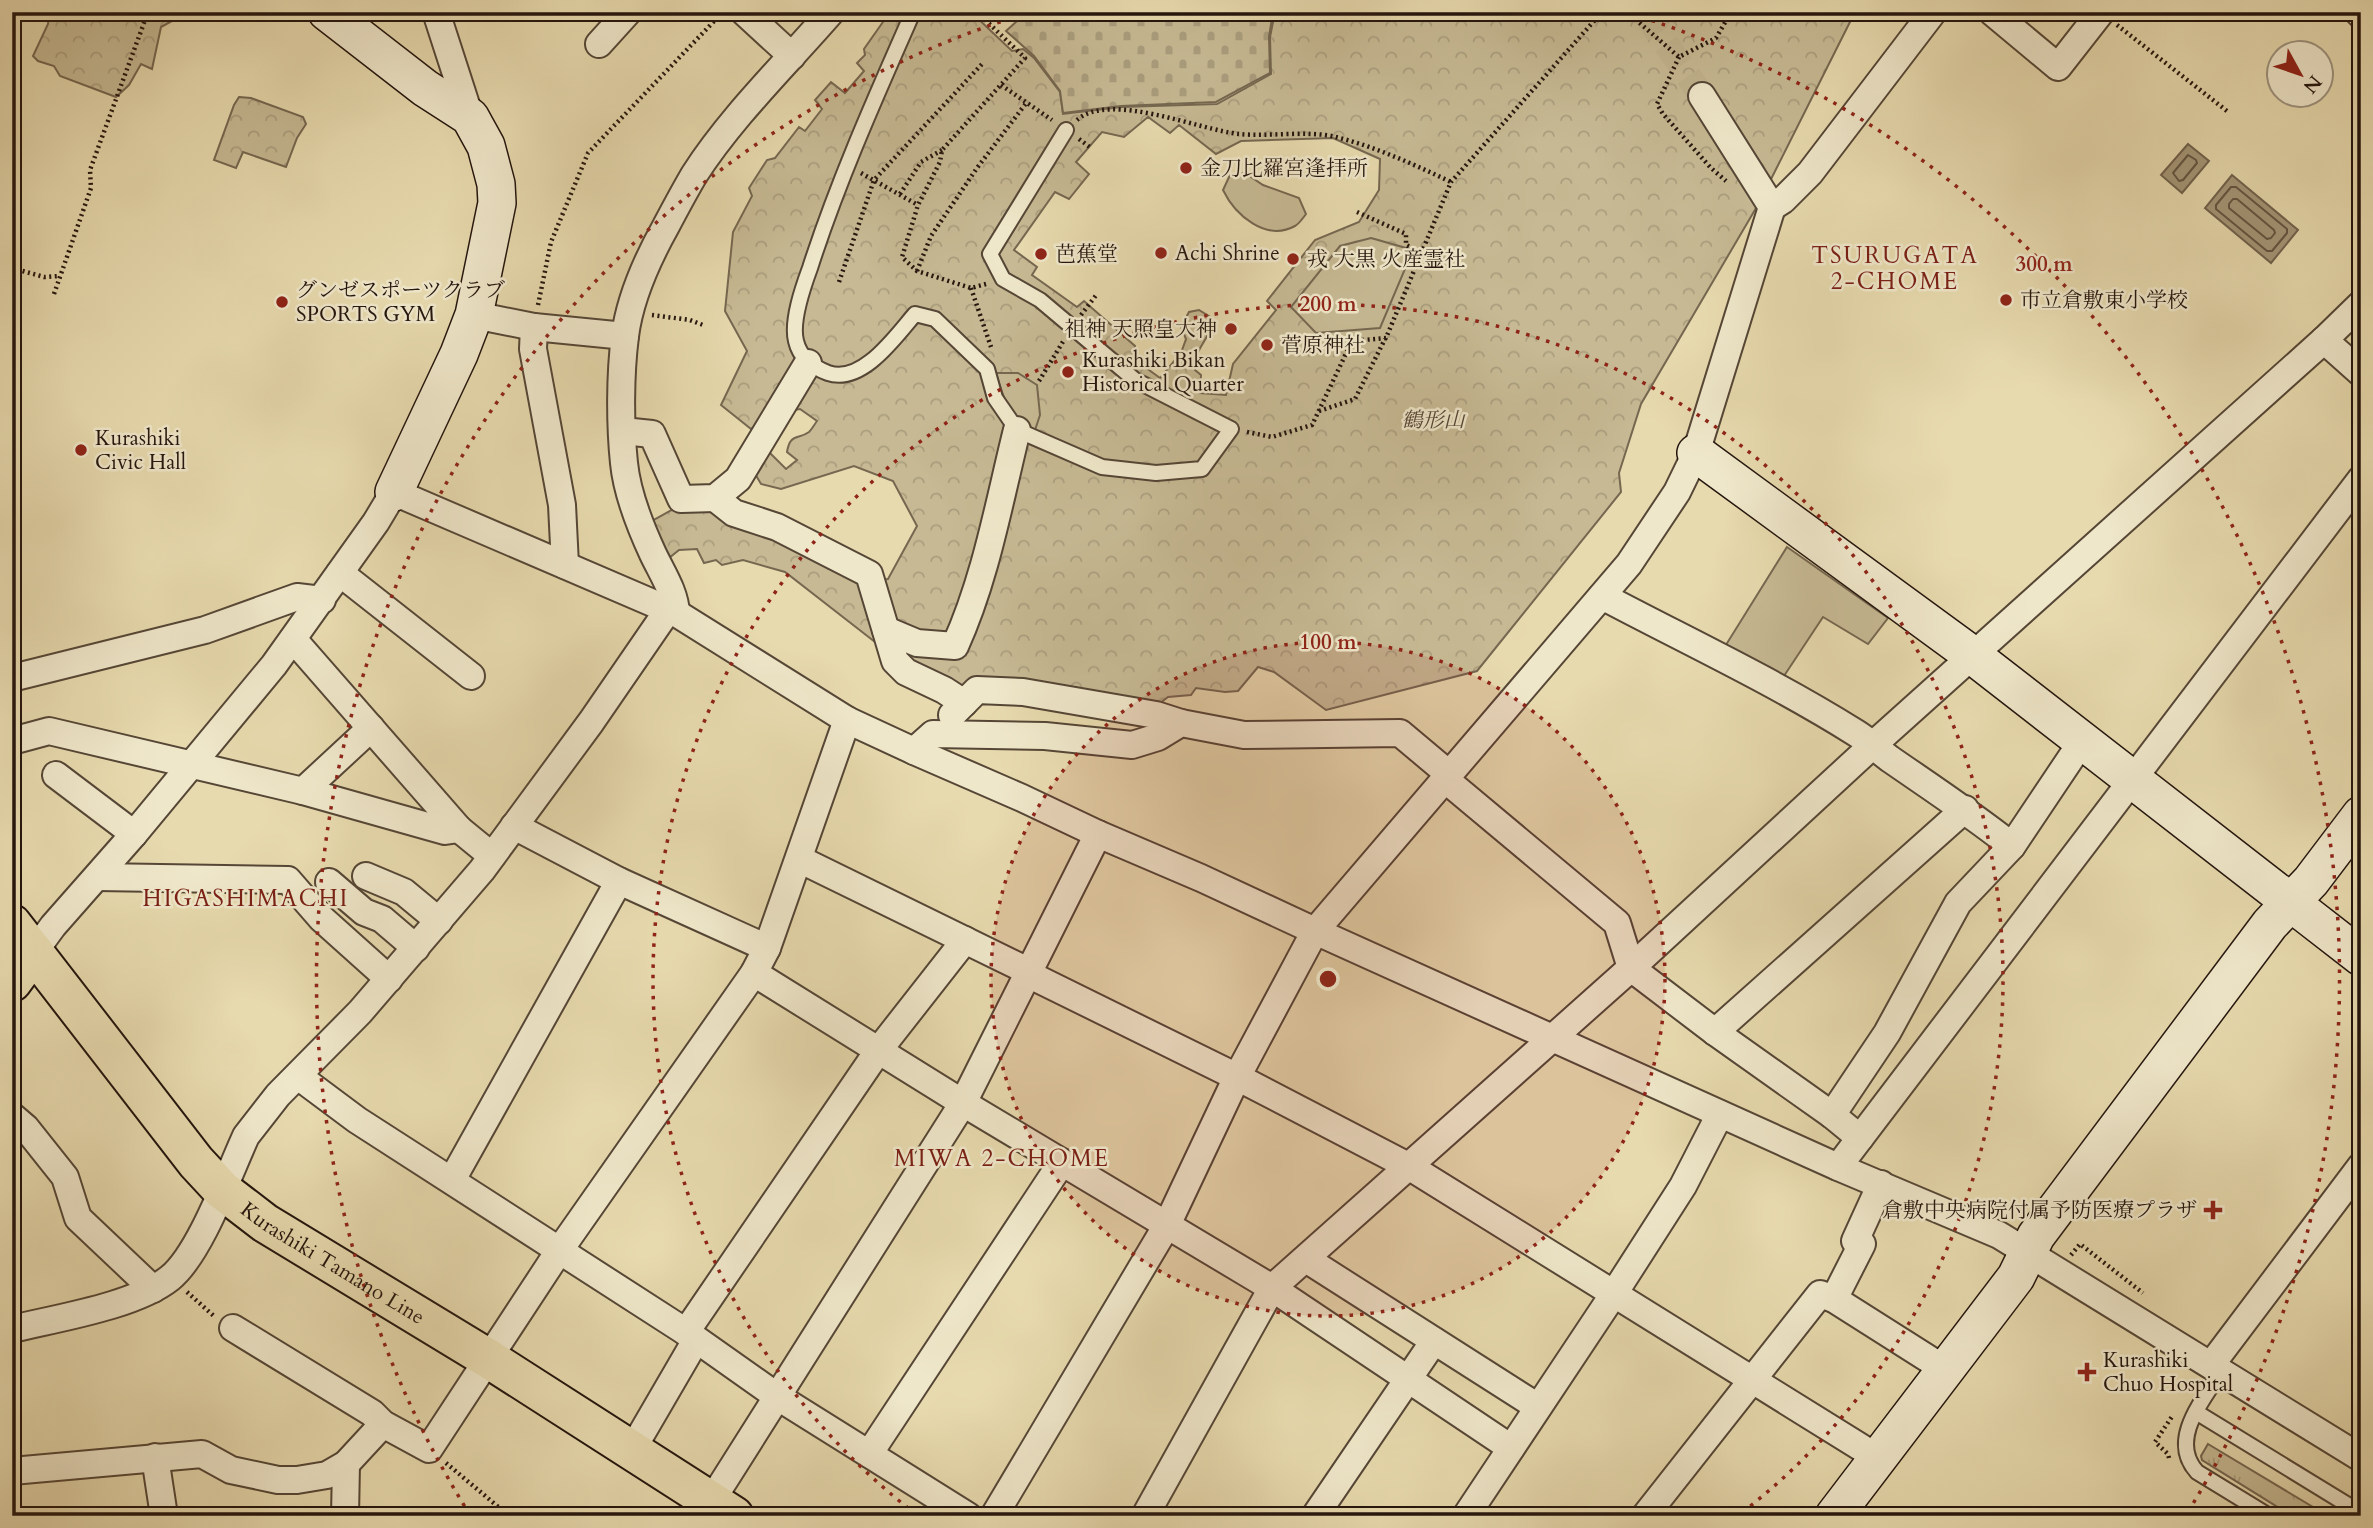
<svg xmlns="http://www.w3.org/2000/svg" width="2373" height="1528" viewBox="0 0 2373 1528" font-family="Cardo,'Noto Serif JP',serif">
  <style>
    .grass { fill: url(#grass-tufts); stroke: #756750; stroke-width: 2 }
    .forest { fill: url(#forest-crowns); stroke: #756750; stroke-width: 2; fill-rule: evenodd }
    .cemetery { fill: url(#cemetery-stones); stroke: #756750; stroke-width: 2 }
    .green { fill: #c6b993; stroke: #756750; stroke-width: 2 }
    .water { fill: #a59778; stroke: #71634e; stroke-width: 2 }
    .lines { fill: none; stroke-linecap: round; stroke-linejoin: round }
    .shore { stroke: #645643; stroke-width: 2 }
    .street-tunnel { stroke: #c0b38e; stroke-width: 26; stroke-dasharray: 26 13; stroke-linecap: butt }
    .lane-casing { stroke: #554636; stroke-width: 18 }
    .street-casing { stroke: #554636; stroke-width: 30 }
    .secondary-casing { stroke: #24150e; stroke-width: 40 }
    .primary-casing { stroke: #24150e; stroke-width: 42 }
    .path { stroke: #24150e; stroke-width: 4.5; stroke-dasharray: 2 3.5; stroke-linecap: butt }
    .lane { stroke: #efe7ca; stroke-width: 14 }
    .street { stroke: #efe7ca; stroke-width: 26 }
    .secondary { stroke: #efe7ca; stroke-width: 37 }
    .primary { stroke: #e7daae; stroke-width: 38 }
    .ring { fill: none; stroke: #8f2418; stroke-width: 3.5; stroke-dasharray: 3.5 7 }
    .poi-dot { fill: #8f2418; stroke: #efe7ca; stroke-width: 2.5 }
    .labels { text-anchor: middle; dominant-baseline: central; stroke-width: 5; stroke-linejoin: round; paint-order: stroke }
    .poi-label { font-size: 21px; fill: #24150e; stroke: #efe7ca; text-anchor: start }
    .park-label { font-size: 21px; font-style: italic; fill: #554636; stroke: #efe7ca }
    .street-label { font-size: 21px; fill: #24150e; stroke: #efe7ca }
    .neighbourhood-label { font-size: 23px; letter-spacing: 2px; fill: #7a1f14; stroke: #efe7ca }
    .centre { fill: #8f2418; stroke: #efe7ca; stroke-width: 3.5 }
    .ring-label { font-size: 21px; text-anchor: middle; font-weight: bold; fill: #8f2418; stroke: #efe7ca; stroke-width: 5; stroke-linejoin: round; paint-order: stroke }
  </style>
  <defs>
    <pattern id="grass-tufts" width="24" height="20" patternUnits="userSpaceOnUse" patternTransform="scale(1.75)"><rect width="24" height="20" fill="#c6b993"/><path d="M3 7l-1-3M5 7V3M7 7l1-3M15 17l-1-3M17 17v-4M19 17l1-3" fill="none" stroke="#aa9e7e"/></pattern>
    <pattern id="forest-crowns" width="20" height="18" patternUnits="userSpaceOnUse" patternTransform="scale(1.75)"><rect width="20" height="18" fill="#c6b993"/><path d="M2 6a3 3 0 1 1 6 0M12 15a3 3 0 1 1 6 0" fill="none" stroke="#aa9e7e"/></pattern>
    <pattern id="cemetery-stones" width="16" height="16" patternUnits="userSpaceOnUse" patternTransform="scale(1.75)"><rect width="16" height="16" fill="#c6b993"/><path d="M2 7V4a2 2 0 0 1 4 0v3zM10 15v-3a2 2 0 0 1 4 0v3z" fill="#aa9e7e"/></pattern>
  </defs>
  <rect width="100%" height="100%" fill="#e7daae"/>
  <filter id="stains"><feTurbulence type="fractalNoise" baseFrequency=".00286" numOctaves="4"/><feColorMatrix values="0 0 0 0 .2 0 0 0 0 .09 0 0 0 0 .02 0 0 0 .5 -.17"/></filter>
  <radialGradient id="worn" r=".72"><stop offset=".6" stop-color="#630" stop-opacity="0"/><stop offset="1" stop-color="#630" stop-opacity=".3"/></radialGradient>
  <!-- grass -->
  <path class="grass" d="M2208,1444l120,72h-36l-90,-56 -1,-4z"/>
  <!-- forest -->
  <g class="forest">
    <path d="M45,12h40l4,3 9,-3h84l-1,4 -20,11 -9,42 -11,-5 -12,21 -13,12 -56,-21 -6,-10 -16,-5 -5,-5 15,-32 1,-8z"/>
    <path d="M890,12h81l41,39 11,-2 11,9 26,34 3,22 58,-7 96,-3 54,-30 -1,-37 5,-25h580l-96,191 -118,201 -22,69 2,19 -144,179 -151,39 -52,-38 -16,-5 -20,24 -13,1 -29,-4 -5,7 -23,2 -9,7 -196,-7 -38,-19 -50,-36 -90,-70 -42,-12 -21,5 -6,-5 -12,3 -7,-14 -18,1 -10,8 -21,-35 29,-16 37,-3 161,76 13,-1 29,-53 -24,-45 -39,-15 -73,23 -20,-5 -7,-12 15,-20 17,17 11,-9 -10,-8c3,-19 11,-12 22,-20 3,-3 5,-7 8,-11l-17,-12 -28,5 -21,15 -30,-24 26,-54 -22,-40 8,-79 19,-36 -3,-8 18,-28 8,-2 24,-31 6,4 17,-22 -7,-9 16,-18 14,11 19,-22 -7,-8 8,-8 -1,-6zM1148,117l22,16 9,-8 37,29 25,-13 92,-3 47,21 -1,31 -20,32 -44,18 -48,61 9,9 -43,54 -7,31 -26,-2 1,-18 -6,-5c-1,-25 16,-28 17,-52l-13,-8 -10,2 -8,15 5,12 -5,14 -21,25 -26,-19 1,-13 -51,-45 -7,6 -45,-32 5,-8 -23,-17 41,-58 14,7 20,-25 -13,-12 26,-30 22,5z"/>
    <path d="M239,97l12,1 52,19 3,7 -9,14 -11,29 -43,-15 -7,16 -22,-8 20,-55z"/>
  </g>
  <!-- cemetery -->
  <path class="cemetery" d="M1027,12h246l-4,25 1,36 -54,29 -95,4 -58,7 -3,-22 -26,-35 -28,-25z"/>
  <!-- green -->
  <g class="green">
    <path d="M1245,173l18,12 36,13 7,16c-3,4 -7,10 -11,12 -29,16 -60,-11 -72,-36l7,-15z"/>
    <path d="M1371,238l42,12 -33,78 -64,5 -25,-26 49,-61z"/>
    <path d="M996,373h22l19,12 3,30 -5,15c-27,-13 -31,-30 -39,-57z"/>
    <path d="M1787,547l101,71 -20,26 -45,-27 -41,62 -58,-31z"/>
  </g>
  <!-- water -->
  <g class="water">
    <path d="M2188,144l21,17 -27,32 -21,-18z"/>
    <path d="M2232,175l66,55 -27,33 -66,-55z"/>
  </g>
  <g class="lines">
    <!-- shore -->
    <g class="shore">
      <path d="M2188,155l8,5 1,3 -14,17 -4,1 -6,-8z"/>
      <path d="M2231,187h5l51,42v4l-15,18h-5l-51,-42v-4z"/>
      <path d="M2233,199h4l37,31 1,3 -4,5 -4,1 -38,-31v-4z"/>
    </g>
    <!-- street-tunnel -->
    <path class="street-tunnel" d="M1644,12l58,84"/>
    <defs>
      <g id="lane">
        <path d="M913,12c-37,84 -75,169 -103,256 -7,19 -19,53 -14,73 4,17 16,26 32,32 34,12 68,-37 87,-59l20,5 52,50 8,29 22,32 85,37 54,6 46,-4 29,-40 -96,-49 -95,-80 -37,-21 -13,-25 76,-124"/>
        <path d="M2221,1372c-18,28 -53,68 -24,100l72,44"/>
        <path d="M2196,1412l165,101"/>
      </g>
      <g id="street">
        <path d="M436,12l34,105"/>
        <path d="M744,12l48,44"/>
        <path d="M1992,12l66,55 43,-55"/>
        <path d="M2358,12l3,3"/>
        <path d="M599,44l29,-32"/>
        <path d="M1772,207l11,-7 27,-27 123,-161"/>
        <path d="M474,315l60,12 91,9"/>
        <path d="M534,327l-1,22 29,156 3,60"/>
        <path d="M2324,340l37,33"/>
        <path d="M623,431l29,3 29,65 34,-1 23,-19 70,-116"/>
        <path d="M715,498l19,15 43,14 92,47 26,87 11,11 38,18 20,13"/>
        <path d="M340,573l131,103"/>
        <path d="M1602,596c85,45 173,86 254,137 13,8 23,18 34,26 42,29 83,56 122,87"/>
        <path d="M676,613c-1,-21 -14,-40 -23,-59 -13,-28 -26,-60 -29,-91 -4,-39 -4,-88 1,-127 5,-39 22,-76 41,-110 9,-17 18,-34 28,-51 38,-59 91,-110 137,-163"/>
        <path d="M886,630l31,13 38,3c31,-68 44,-144 62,-216"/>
        <path d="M293,639l166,190 33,27"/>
        <path d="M12,678l193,-48 92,-33 25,3"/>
        <path d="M952,715l25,-25 46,2 133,23 25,8"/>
        <path d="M12,741l37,-10 254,60 142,40 14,-2"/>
        <path d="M914,751l19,-17 112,2 87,9 26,-8 23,-14 63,12 156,-2 50,42"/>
        <path d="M56,775l78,59"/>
        <path d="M1446,780l171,143 14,45 84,64 117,83 28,23"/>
        <path d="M303,791l68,-63"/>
        <path d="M514,826l105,55 148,67"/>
        <path d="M799,859l229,112 8,7 201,99 173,90 468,291"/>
        <path d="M366,876l38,16 35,29"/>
        <path d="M97,877l191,3 33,38 68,61"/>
        <path d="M329,882l35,30 18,7 34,29"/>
        <path d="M34,952l19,-26 81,-92 140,-169 102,-143 18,-30 282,121 171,107 67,31 108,47 76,36 103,44 114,53 523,236 161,68 362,223"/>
        <path d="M754,973l209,130 309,185 239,160"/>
        <path d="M1715,1032l250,-223"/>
        <path d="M298,1076l59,44 329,212 92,65 190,119"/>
        <path d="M1832,1115l55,-82 71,-130 54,-57 71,-106"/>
        <path d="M12,1116l14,12 39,49 13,41 75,71"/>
        <path d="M1838,1167l523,-688"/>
        <path d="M452,1180l167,-299"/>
        <path d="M1306,1259l232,148"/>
        <path d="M1834,1299l28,-55 -7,-3 26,-57"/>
        <path d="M233,1328l139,85 11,11 46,25 130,-198 195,-278 13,-25 80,-228"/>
        <path d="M12,1329c45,-11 123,-23 158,-51 30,-24 59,-105 76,-142l32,-41 82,-83 122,-142 109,-148 77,-112"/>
        <path d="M686,1332l192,-281 87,-111"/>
        <path d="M2211,1365l150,-199"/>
        <path d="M632,1450l64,-110"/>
        <path d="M869,1454l193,-292"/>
        <path d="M155,1457l9,59"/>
        <path d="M12,1471l190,-17 29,16 47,10h19l30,-5 19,-11 37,-40"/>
        <path d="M703,1514l260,-411 135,-269"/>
        <path d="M345,1516l1,-52"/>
        <path d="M994,1516l173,-291 70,-148 78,-146 314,-367 48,-72 19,-39 76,-246 -70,-111"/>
        <path d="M1145,1516l127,-228 359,-320 243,-224 450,-404 37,-36"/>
        <path d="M1315,1516l119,-175"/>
        <path d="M1466,1516l149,-224 68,-106 37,-72"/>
        <path d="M1645,1516l175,-222 14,5 112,71"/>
      </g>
      <g id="secondary">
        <path d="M327,12l98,76 45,29 16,29 10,38 1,19 -23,112 -15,39 -65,138"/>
        <path d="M1696,453l276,202 389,302"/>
        <path d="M1834,1516l182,-239 20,-41 234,-312 41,-43 50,-66"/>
      </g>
      <g id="primary">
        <path id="s1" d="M12,924l184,238 26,28 43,33 224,136 245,157"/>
        <path d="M12,982l22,-30"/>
      </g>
    </defs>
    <!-- lane casing -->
    <use href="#lane" class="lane-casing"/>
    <!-- street casing -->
    <use href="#street" class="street-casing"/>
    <!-- secondary casing -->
    <use href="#secondary" class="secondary-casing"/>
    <!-- primary casing -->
    <use href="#primary" class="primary-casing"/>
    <!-- path -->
    <g class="path">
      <path d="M977,12l48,46 -83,92 -2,12 -22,43 -16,52 15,14 54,17 15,-4"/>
      <path d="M1627,12l52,45 37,-19 15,-26"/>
      <path d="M2117,25l110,86"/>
      <path d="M1679,57l-22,47 6,10 48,54 15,13"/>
      <path d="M1001,85l51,35"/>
      <path d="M1077,120c32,-29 123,10 162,14 29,3 69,-4 97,3 40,10 77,27 115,45"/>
      <path d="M1079,139l12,9"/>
      <path d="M861,173l57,32"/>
      <path d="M900,194l21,-32 21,-12"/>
      <path d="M1357,212l49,22v11l15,8"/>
      <path d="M12,268l32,9 15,-1"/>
      <path d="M917,271l14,-35 46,-68 50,-66"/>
      <path d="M839,282l35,-102 109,-117"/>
      <path d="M971,288l20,59"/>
      <path d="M54,294l37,-106 -1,-18 58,-158"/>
      <path d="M538,305l13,-63 37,-89 132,-138"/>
      <path d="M652,315l38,5 13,5"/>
      <path d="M1081,315l16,-21"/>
      <path d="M1039,381l25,-41"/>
      <path d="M1319,411l36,-12 30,-60"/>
      <path d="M1247,432l25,5 40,-12 40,-84 34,-3 65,-156 151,-170"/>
      <path d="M2071,1255l9,-11 63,49"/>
      <path d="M187,1292l28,25"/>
      <path d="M2169,1458l-1,-4 -13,-12 18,-27"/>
      <path d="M446,1463l56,47 11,6"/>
    </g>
    <!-- lane -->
    <use href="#lane" class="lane"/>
    <!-- street -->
    <use href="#street" class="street"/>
    <!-- secondary -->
    <use href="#secondary" class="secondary"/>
    <!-- primary -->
    <use href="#primary" class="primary"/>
  </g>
  <!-- distance rings -->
  <circle cx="1328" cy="979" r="337" fill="#8f2418" fill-opacity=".12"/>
  <g class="ring">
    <circle cx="1328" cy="979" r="337"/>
    <path d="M917 1515A675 675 0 1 1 1739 1515"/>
    <path d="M470 1515A1012 1012 0 0 1 1024 14M1632 14A1012 1012 0 0 1 2186 1515"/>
  </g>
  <!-- markers -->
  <g class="poi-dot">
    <circle cx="1186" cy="168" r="7"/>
    <circle cx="1161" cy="253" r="7"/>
    <circle cx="1041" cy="254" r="7"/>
    <circle cx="1293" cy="259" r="7"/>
    <circle cx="2006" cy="300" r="7"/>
    <circle cx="282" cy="302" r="7"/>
    <circle cx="1231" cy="329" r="7"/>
    <circle cx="1267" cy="345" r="7"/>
    <circle cx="1068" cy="372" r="7"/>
    <circle cx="81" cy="450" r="7"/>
    <path d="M2209.5 1199.5h7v7h7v7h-7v7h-7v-7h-7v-7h7z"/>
    <path d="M2083.5 1361.5h7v7h7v7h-7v7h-7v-7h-7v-7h7z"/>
  </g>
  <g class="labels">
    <!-- poi labels -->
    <g class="poi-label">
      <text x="1200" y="168">金刀比羅宮逢拝所</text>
      <text x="1175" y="253">Achi Shrine</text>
      <text x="1055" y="254">芭蕉堂</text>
      <text x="1307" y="259">戎 大黒 火産霊社</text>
      <text x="296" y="290">グンゼスポーツクラブ<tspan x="296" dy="24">SPORTS GYM</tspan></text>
      <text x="2020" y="300">市立倉敷東小学校</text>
      <text x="1217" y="329" text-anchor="end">祖神 天照皇大神</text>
      <text x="1281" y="345">菅原神社</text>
      <text x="1082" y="360">Kurashiki Bikan<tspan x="1082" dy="24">Historical Quarter</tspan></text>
      <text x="95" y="438">Kurashiki<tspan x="95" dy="24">Civic Hall</tspan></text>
      <text x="2197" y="1210" text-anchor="end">倉敷中央病院付属予防医療プラザ</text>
      <text x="2103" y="1360">Kurashiki<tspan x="2103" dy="24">Chuo Hospital</tspan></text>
    </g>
    <!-- park labels -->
    <g class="park-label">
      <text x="1433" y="420">鶴形山</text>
    </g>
    <!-- street labels -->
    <g class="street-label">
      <text stroke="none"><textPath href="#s1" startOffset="472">Kurashiki Tamano Line</textPath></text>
    </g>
    <!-- neighbourhood labels -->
    <g class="neighbourhood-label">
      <text x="1895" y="255">TSURUGATA<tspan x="1895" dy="26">2-CHOME</tspan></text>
      <text x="246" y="898">HIGASHIMACHI</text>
      <text x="1002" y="1158">MIWA 2-CHOME</text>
    </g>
  </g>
  <circle cx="1328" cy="979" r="10" class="centre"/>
  <g class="ring-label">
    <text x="2044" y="271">300 m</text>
    <text x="1328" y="311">200 m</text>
    <text x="1328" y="649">100 m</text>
  </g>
  <!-- margin -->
  <rect width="2373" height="1528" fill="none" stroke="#e7daae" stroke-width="42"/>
  <rect x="14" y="14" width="2345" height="1500" fill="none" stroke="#24150e" stroke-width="3.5"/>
  <rect x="21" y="21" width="2331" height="1486" fill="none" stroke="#24150e" stroke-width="2"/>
  <!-- north arrow -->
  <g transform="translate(2300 74) rotate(130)"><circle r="33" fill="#efe7ca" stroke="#9e937f" stroke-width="2"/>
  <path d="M0-5L12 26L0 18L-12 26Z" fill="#8f2418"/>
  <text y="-10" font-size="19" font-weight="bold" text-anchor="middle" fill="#24150e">N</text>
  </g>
  <rect width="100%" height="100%" filter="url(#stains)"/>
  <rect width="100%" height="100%" fill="url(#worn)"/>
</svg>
